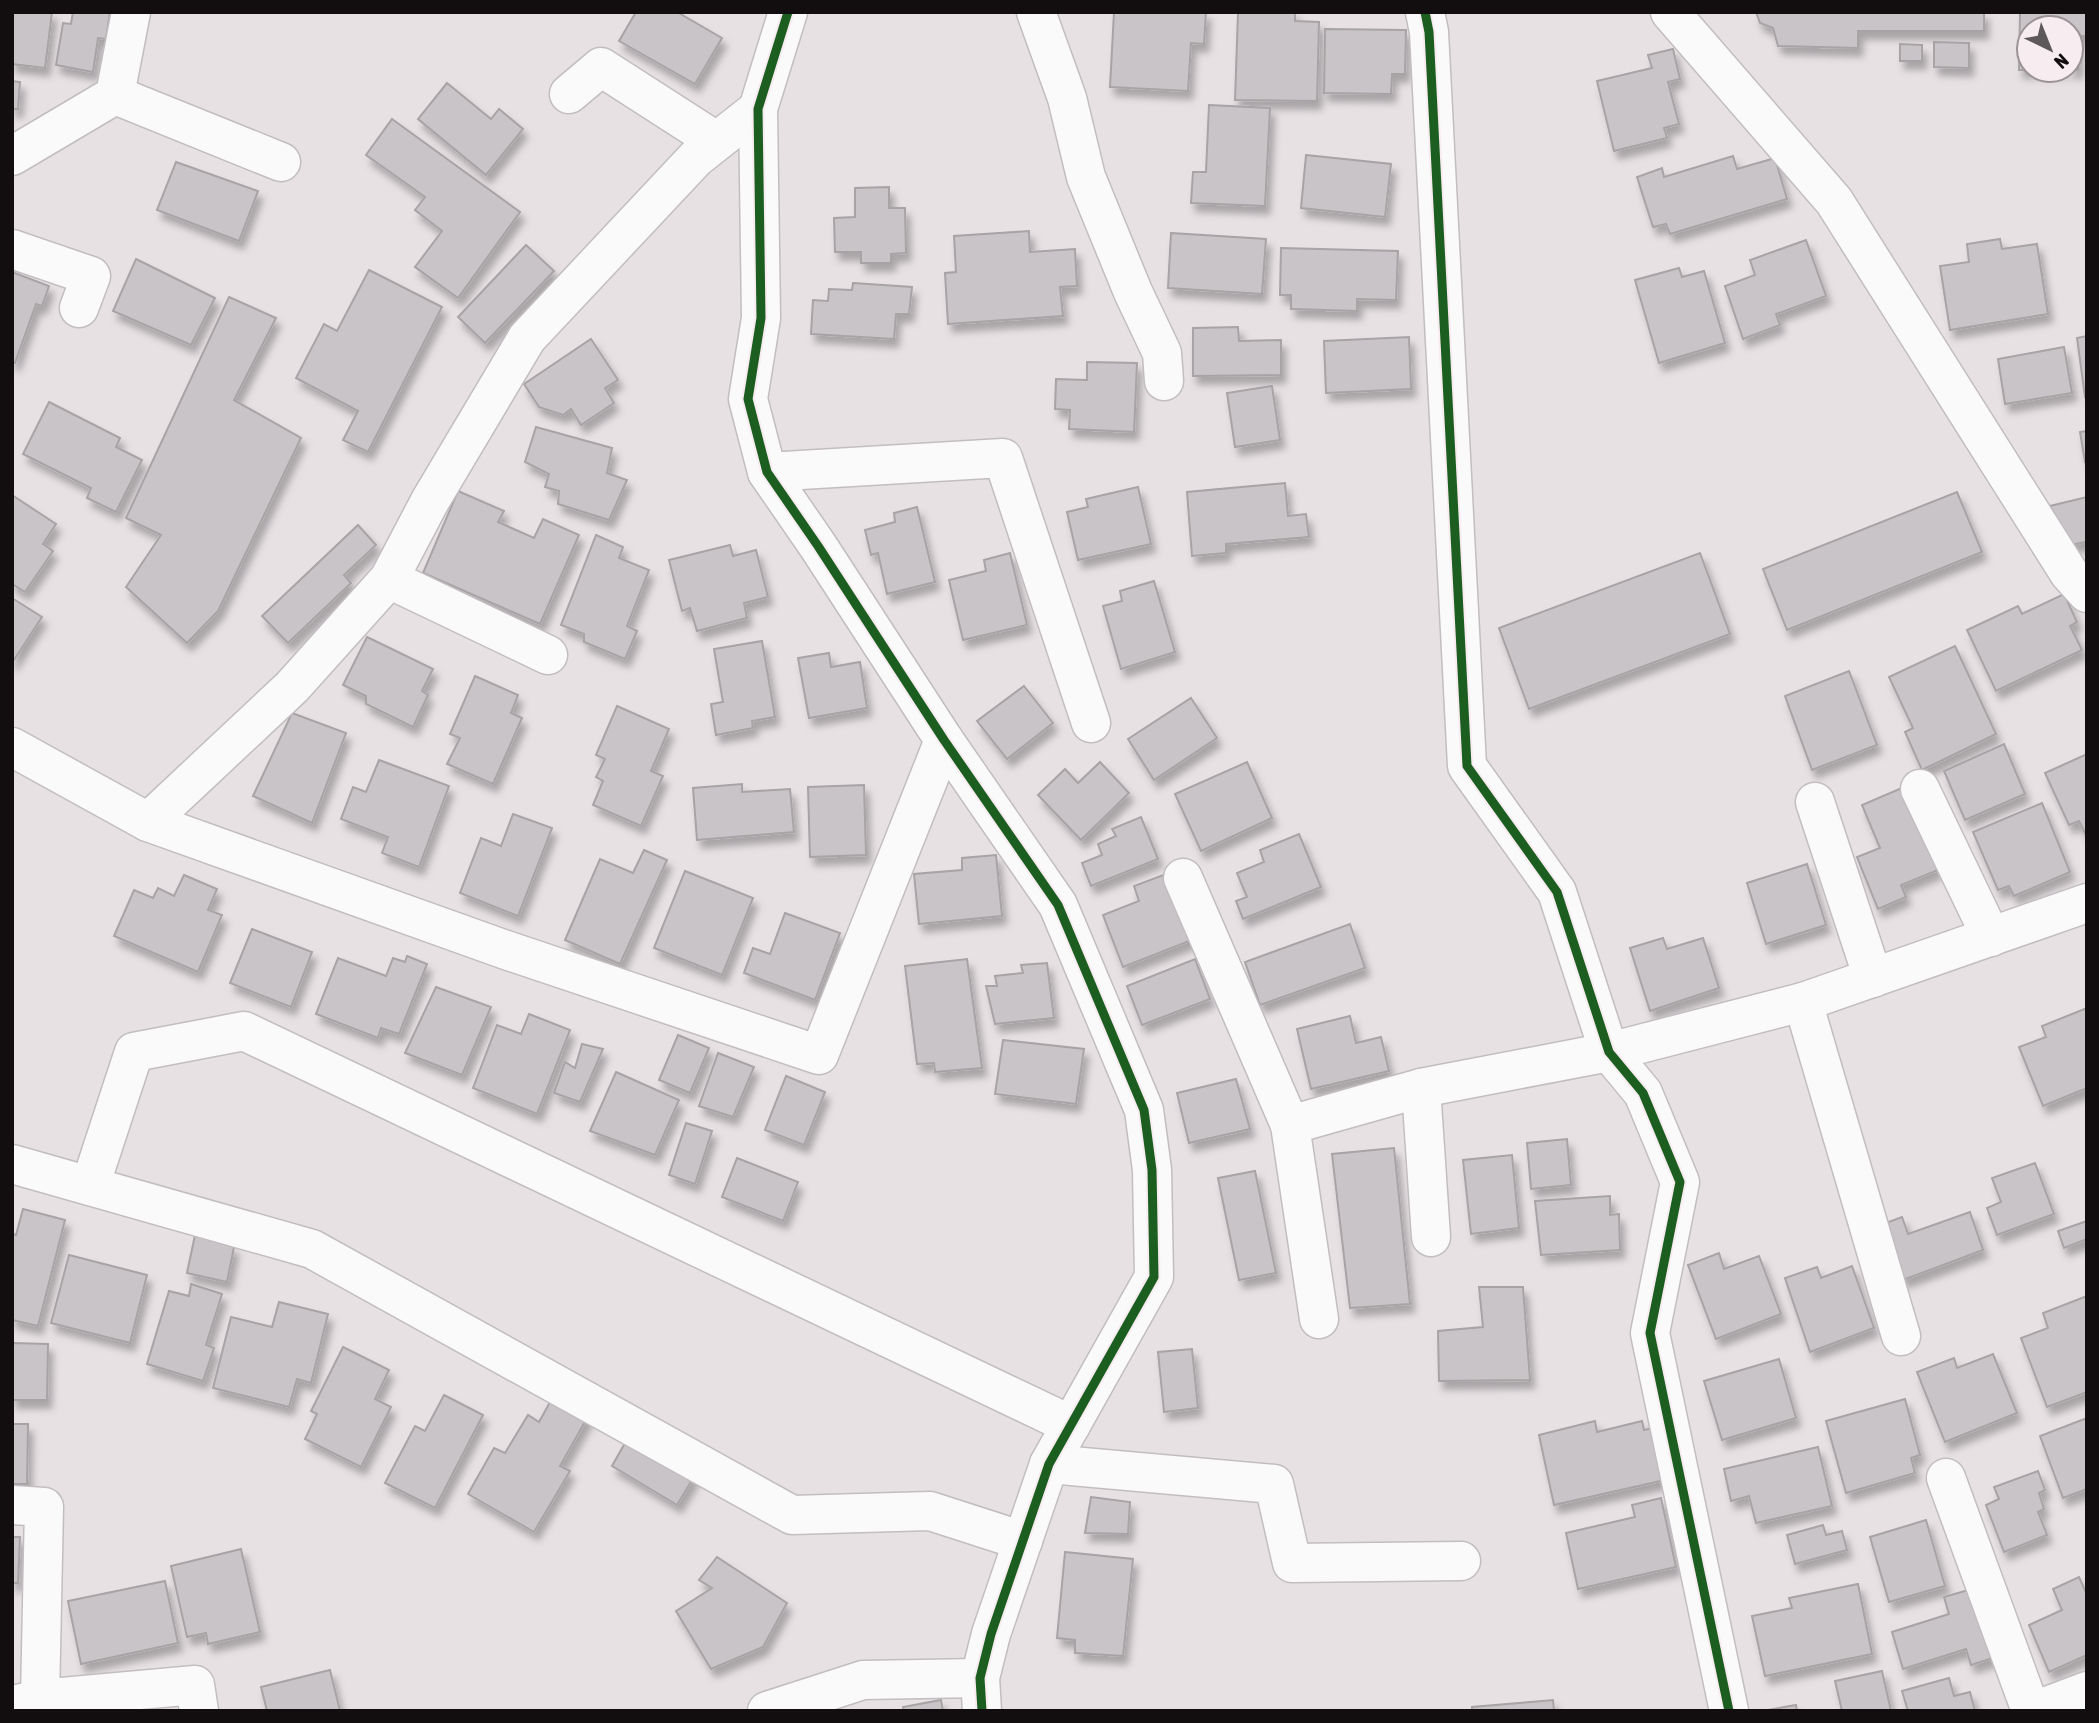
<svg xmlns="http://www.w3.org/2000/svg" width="2099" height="1723" viewBox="0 0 2099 1723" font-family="'Asap Condensed',sans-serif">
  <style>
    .building { fill: #c9c4c7; stroke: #a8a3a5; stroke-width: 2; fill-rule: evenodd; filter: url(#shadow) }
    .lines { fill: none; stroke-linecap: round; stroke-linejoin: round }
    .minor-casing { stroke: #c2bdc0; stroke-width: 41 }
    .minor { stroke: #fbfafb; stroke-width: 38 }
    .cycleway-casing { stroke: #f7ecf0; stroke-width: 13 }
    .cycleway { stroke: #1b5e20; stroke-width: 9 }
  </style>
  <defs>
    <filter id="shadow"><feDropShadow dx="4.5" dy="8" stdDeviation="3.5" flood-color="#0004"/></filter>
  </defs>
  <rect width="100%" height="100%" fill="#e7e1e4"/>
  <!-- building -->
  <g class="building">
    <path d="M12,12h40l-7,56 -33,-4z"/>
    <path d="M73,12h37l-4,27 -8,-1 -5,34 -37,-7 7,-42 8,1z"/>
    <path d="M636,12h41l45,26 -27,46 -76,-43z"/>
    <path d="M1114,12h92l-2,32 -13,-1 -3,48 -78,-4z"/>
    <path d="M1265,12h30v9l24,1 -2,79 -82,-1 3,-87z"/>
    <path d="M1756,12h228v19h-126v17l-80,-2 -5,-18 -13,-5z"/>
    <path d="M2020,12h67v24h-9v34h-59zM2029,28h42v42h-42z"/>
    <path d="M1325,29l81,1 -1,44h-13l-1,20 -67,-1z"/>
    <path d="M1934,42l35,1v25l-35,-1z"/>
    <path d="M1900,44l22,1v16h-22z"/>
    <path d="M1673,49l7,30 -12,3 11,42 -15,4 3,10 -53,13 -17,-70 55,-13 -4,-13z"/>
    <path d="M12,81l8,1 -2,27h-6z"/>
    <path d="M447,83l44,36 8,-10 24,20 -37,46 -68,-56z"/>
    <path d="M1209,105l61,3 -5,98 -74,-3 2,-31h13z"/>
    <path d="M392,119l128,93 -62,86 -43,-31 27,-36 -27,-21 10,-13 -59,-42z"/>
    <path d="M1306,155l85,9 -6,53 -84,-9z"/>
    <path d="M1733,156l4,13 38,-11 12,41 -117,35 -4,-10 -13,3 -16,-50 25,-9 2,9z"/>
    <path d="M176,162l82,29 -19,50 -82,-31z"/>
    <path d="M889,187v21h16l1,45 -15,1v9h-30v-11h-26l-1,-34 21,-1v-29z"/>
    <path d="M1029,231l1,21 45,-3 2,37 -17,1 3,29 -115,8 -3,-51 11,-1 -2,-36z"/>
    <path d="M1171,233l95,6 -4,55 -94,-6z"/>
    <path d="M2000,239l2,10 35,-5 11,70 -98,16 -10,-64 29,-4 -2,-18z"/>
    <path d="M1806,240l20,56 -50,18 4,11 -37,14 -18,-53 30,-11 -5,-15z"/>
    <path d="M526,245l28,26 -69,72 -27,-26z"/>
    <path d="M1281,248l117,3 -2,49 -39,-1v12l-66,-2v-14h-11z"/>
    <path d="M136,259l79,39 -24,47 -78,-34z"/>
    <path d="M1679,268l3,9 22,-6 21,72 -66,20 -24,-83z"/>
    <path d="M369,270l73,37 -74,145 -25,-12 15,-29 -62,-33 28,-54 13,7z"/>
    <path d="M12,272l37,14 -7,20 -6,-2 -21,59 -3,-1z"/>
    <path d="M853,283l59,4 -3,27h-13l-2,25 -83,-5 2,-34 15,1 1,-12 23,1z"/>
    <path d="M229,297l47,21 -42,82 67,38 -83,173 -31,32 -61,-56 35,-52 -35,-17z"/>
    <path d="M1238,327l1,14 42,-1v35l-88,1v-48z"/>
    <path d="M2087,336v61h-2l-8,-59z"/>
    <path d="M1409,337l2,52 -85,4 -2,-52z"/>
    <path d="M591,339l27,41 -13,8 9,15 -33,22 -10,-16 -8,6 -24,-8 -15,-23z"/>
    <path d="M2064,347l8,46 -67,11 -7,-45z"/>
    <path d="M1087,362l50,1 -3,69 -65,-3 1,-19 -15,-1 1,-30 31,1z"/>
    <path d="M1272,386l8,54 -45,7 -8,-54z"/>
    <path d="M49,402l71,36 -4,9 26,13 -26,52 -29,-14 4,-10 -68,-34z"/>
    <path d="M536,427l76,21 -5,25 20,7 -18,40 -51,-16 1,-13 -14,-4 4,-13 -24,-12z"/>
    <path d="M2087,431v30l-2,1 -5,-30z"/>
    <path d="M1285,483l3,33 18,-2 3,23 -83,7v9l-34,3 -5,-64z"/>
    <path d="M1138,487l13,57 -73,16 -11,-48 21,-5 -2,-8z"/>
    <path d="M458,491l46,20 -6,11 36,16 9,-19 36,16 -39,89 -117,-51z"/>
    <path d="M1957,492l25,60 -195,78 -24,-61z"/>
    <path d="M12,495l44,29 -13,20 10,7 -28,41 -13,-8z"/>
    <path d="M2087,497v51l-2,-6 -13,3 -22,-39z"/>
    <path d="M917,507l18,75 -48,12 -9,-41 -7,2 -6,-25 30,-8 -1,-9z"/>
    <path d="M358,525l18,20 -32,30 7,8 -63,60 -26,-27z"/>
    <path d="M596,535l27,12 -4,11 30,12 -22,56 10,5 -12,28 -41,-17v-8l-23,-9z"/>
    <path d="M730,545l3,11 23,-6 12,47 -24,6 3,15 -50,13 -7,-23 -8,3 -13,-51z"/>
    <path d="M1010,553l17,72 -64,15 -14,-60 37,-9 -2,-11z"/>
    <path d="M1700,553l30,81 -201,75 -30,-81z"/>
    <path d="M1154,581l21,71 -54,17 -18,-63 19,-5 -2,-10z"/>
    <path d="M2064,594l13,28 -7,4 12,24 -86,41 -29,-61 51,-24 4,8z"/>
    <path d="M12,598l30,19 -30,46z"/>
    <path d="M367,637l66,32 -11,22 6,4 -15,32 -47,-23v-8l-23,-11z"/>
    <path d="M762,641l13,76 -23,4 1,7 -37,7 -5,-31 12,-2 -9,-53z"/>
    <path d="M1955,646l41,88 -74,36 -17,-38 8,-4 -24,-51z"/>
    <path d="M829,653l2,14 29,-5 7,46 -58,10 -11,-60z"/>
    <path d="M1849,671l28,74 -65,25 -27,-74z"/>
    <path d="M475,676l43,19 -7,18 11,5 -29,66 -46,-20 13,-26 -10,-4z"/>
    <path d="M1024,686l29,37 -46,36 -30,-38z"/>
    <path d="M1191,698l26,40 -63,42 -26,-41z"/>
    <path d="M617,706l52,23 -18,42 12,5 -22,50 -48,-21 10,-24 -7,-4 9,-18 -9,-4z"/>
    <path d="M292,713l54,20 -34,90 -59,-27z"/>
    <path d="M2004,744l21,50 -60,26 -21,-49z"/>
    <path d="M2087,754v83l-8,-16 -10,4 -24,-52z"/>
    <path d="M379,760l70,26 -30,81 -37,-14 6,-16 -47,-18 12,-32 13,5z"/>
    <path d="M1100,762l29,31 -48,47 -43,-45 27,-26 13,14z"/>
    <path d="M1247,762l25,56 -71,33 -26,-57z"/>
    <path d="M742,784v8l48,-3 4,43 -97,8 -4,-52z"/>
    <path d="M864,785l2,70 -56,2 -2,-70z"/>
    <path d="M1904,787l34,83 -37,15 5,12 -28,12 -21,-52 23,-9 -18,-43z"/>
    <path d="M2042,803l28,69 -56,24 -5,-10 -11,4 -25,-58z"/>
    <path d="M513,814l39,14 -34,88 -58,-23 21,-55 20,8z"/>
    <path d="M1141,817l17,42 -67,27 -9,-23 20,-8 -4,-11 18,-8 -4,-7z"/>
    <path d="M1299,834l22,53 -78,32 -7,-18 11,-4 -10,-24 27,-11 -4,-12z"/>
    <path d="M644,850l23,10 -47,104 -55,-24 35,-81 33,14z"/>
    <path d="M996,855l6,61 -83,8 -5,-50 48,-4v-12z"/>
    <path d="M1807,864l19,61 -60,19 -19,-61z"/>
    <path d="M685,871l68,27 -31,77 -68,-27z"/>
    <path d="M1166,874l26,66 -69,27 -20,-52 36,-14 -5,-15z"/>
    <path d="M184,875l33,14 -9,21 14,5 -24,57 -84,-36 20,-46 19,8 5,-10 16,8z"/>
    <path d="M785,913l55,20 -25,67 -71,-27 9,-25 17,6z"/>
    <path d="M1350,924l15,44 -105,37 -15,-43z"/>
    <path d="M252,929l60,23 -21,55 -61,-24z"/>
    <path d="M1663,938l4,11 36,-11 16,50 -69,23 -20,-63z"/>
    <path d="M407,956l20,8 -28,70 -18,-6 -3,10 -62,-24 22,-56 48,18 7,-18 12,4z"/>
    <path d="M967,959l15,109 -47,4 -1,-9 -17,1 -12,-98z"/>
    <path d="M1195,959l15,40 -68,26 -15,-39z"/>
    <path d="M1047,963l7,55 -59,6 -9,-38h11l-2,-10 28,-3 -2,-8z"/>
    <path d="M436,987l55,20 -29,68 -57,-22z"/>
    <path d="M2087,1008v80l-44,18 -24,-59 27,-10 -4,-11z"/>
    <path d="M529,1014l41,16 -33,84 -64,-26 24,-63 24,9z"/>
    <path d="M1350,1016l6,27 25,-6 8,34 -78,18 -14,-60z"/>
    <path d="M678,1035l31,13 -19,45 -31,-13z"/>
    <path d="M1003,1040l81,9 -8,55 -81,-10z"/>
    <path d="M582,1044l21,5 -23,53 -26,-9 11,-31 10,6z"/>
    <path d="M718,1053l36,14 -21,50 -34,-11z"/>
    <path d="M616,1072l63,28 -24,55 -65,-24z"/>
    <path d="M786,1076l39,16 -21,53 -39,-15z"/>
    <path d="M1236,1079l14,50 -61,14 -12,-50z"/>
    <path d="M686,1123l26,8 -17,53 -26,-9z"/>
    <path d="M1567,1139l4,46 -40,4 -4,-46z"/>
    <path d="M1394,1148l16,156 -60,4 -18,-154z"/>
    <path d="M1512,1155l7,73 -48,6 -8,-74z"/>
    <path d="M737,1158l61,24 -15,39 -61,-24z"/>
    <path d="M2035,1163l19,51 -57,21 -10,-27 14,-6 -9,-24z"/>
    <path d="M1255,1171l21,102 -37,7 -21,-102z"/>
    <path d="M1610,1196v19l9,-1 1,36 -79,5 -6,-54z"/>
    <path d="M23,1209l42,11 -27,106 -26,-6v-86l4,1z"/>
    <path d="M1970,1212l13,38 -80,30 -20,-56 19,-7 6,17z"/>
    <path d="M2087,1221v18l-23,9 -6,-17z"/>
    <path d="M195,1235l39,12 -7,35 -40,-9z"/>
    <path d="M1719,1253l5,16 35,-13 22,58 -65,25 -28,-74z"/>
    <path d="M69,1255l78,20 -17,68 -79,-20z"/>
    <path d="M1852,1266l22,62 -64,24 -25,-74 32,-11 4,11z"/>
    <path d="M191,1284l31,10 -16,51 8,3 -11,33 -56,-17 22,-73 20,5z"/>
    <path d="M1479,1287h44l7,93 -91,1 -1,-50 45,-4z"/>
    <path d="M2087,1296v96l-40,15 -26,-69 27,-10 -5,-15z"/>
    <path d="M279,1302l49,12 -17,69 -14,-4 -8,28 -76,-19 18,-71 41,10z"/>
    <path d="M12,1343l36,1 -1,56h-35z"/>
    <path d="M343,1347l46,23 -14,29 16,8 -30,60 -56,-28 12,-25 -6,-3z"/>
    <path d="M1192,1349l6,59 -34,4 -6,-60z"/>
    <path d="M1993,1354l24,59 -72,29 -28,-70 37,-14 3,10z"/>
    <path d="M1779,1359l17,59 -74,22 -18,-59z"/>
    <path d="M556,1391l35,20 -31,55 10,5 -36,61 -66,-38 26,-46 11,5 23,-38 11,7z"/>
    <path d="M444,1395l39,20 -48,93 -50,-25 30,-57 10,5z"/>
    <path d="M1905,1399l15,56 -9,3 4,15 -69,20 -20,-72z"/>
    <path d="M2087,1418v71l-24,9 -23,-62z"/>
    <path d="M1595,1421l2,11 45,-11 2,9 10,-2 11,52 -111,25 -15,-70z"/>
    <path d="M12,1424h16l-1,60h-15z"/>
    <path d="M629,1436l66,39 -18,30 -65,-39z"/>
    <path d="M1818,1447l14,59 -76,17 -7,-27 -18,5 -7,-32z"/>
    <path d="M2038,1471l7,19 -6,3 5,16 -6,3 9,23 -43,17 -18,-47 13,-6 -5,-12z"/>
    <path d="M1091,1497l39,5 -2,32 -43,-1z"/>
    <path d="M1661,1498l15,69 -98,22 -12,-56 69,-16 -3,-12z"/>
    <path d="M1926,1520l19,66 -56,16 -19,-65z"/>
    <path d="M1823,1525l3,10 16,-4 5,19 -52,14 -8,-29z"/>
    <path d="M12,1537h8l-2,46h-6z"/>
    <path d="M241,1549l19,83 -52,12 -2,-11 -19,4 -16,-71z"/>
    <path d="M1065,1552l68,7 -10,97 -48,-3v-13l-18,-2z"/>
    <path d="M717,1557l70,46 -24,44 -52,22 -35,-58 36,-23 -13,-8z"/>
    <path d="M2079,1577l8,18v60l-38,17 -20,-47 33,-15 -9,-21z"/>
    <path d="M165,1581l13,62 -97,21 -13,-63z"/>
    <path d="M1858,1584l14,70 -107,22 -13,-60 40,-8 -3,-10z"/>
    <path d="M1972,1589l21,69 -22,7 -5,-16 -63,20 -11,-37 57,-18 -5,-17z"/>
    <path d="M330,1670l10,41h-73l-6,-24z"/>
    <path d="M1882,1671l9,40h-49l-7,-30z"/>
    <path d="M1949,1678l5,18 16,-4 5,19h-67l-6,-20z"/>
    <path d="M941,1700l2,11h-39l-1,-4z"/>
    <path d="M1553,1700l1,11h-82v-4z"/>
    <path d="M1796,1705l1,6h-35z"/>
  </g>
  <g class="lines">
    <defs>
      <g id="minor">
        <path d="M788,12l-30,97 3,209 -13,81 19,73 51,74 126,194 114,165 86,205 8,60 2,107 -105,187 -58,170 -11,44 2,33"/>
        <path d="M1036,12l31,86 19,79 47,115 29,61 2,28"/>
        <path d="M1425,12l4,20 38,734 90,126 52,160 34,41 37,89 -30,151 79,378"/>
        <path d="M1670,12l164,189 235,372 18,20"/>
        <path d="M569,94l32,-27 115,74"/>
        <path d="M115,95l166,67"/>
        <path d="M12,156l103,-61 16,-83"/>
        <path d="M12,249l79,27 -12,32"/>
        <path d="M767,472l236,-14 88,265"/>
        <path d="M389,579l159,76"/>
        <path d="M12,747l136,75 358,128 313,105 125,-315"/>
        <path d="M1920,789l71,148"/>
        <path d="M1815,802l58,176"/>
        <path d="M148,822l144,-135 97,-108 41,-78 97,-163 169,-180 62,-49"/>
        <path d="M1183,878l107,247 131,-37 188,-36 194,-50 284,-99"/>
        <path d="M1803,1002l98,334"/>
        <path d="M1421,1088l10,149"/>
        <path d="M1290,1125l29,194"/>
        <path d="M12,1164l300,85 480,266 138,-4 93,30"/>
        <path d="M90,1186l44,-134 110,-21 827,394"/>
        <path d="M1049,1464l225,20 18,79 169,-2"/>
        <path d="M1946,1478l85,233"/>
        <path d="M12,1505l32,2 -4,192"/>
        <path d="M12,1705l28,-6 155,-14 4,26"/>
        <path d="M767,1711l96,-31 117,-2"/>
        <path d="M2034,1711l53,-20"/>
      </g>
    </defs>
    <!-- minor casing -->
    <use href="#minor" class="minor-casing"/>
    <!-- minor -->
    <use href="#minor" class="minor"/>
    <defs>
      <g id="cycleway">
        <path d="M788,12l-30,97 3,209 -13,81 19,73 51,74 126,194 114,165 86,205 8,60 2,107 -105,187 -58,170 -11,44 2,33"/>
        <path d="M1425,12l4,20 38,734 90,126 52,160 34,41 37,89 -30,151 79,378"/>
      </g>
    </defs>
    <!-- cycleway casing -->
    <use href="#cycleway" class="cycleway-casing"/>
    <!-- cycleway -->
    <use href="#cycleway" class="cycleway"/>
  </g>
  <!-- border -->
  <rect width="2099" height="1723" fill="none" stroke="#120e10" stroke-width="28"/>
  <!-- north arrow -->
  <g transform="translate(2050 49) rotate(137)"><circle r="33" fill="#f7ecf0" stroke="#9b9396" stroke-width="2"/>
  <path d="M0-5L12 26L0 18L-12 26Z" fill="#5d585a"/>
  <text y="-10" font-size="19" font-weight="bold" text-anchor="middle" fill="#120e10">N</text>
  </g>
</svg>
